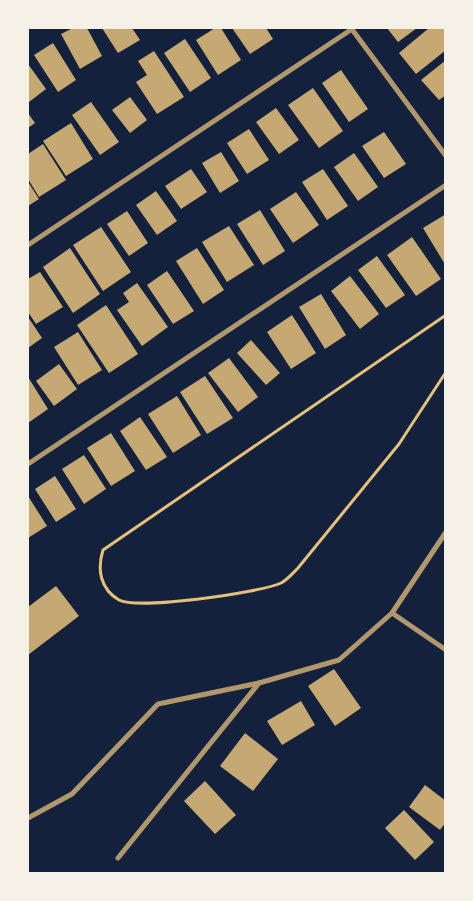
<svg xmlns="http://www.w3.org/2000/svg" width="473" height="901" viewBox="0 0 473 901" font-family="Bitter,serif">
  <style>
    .building { fill: #c6a872 }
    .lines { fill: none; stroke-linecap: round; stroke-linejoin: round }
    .path { stroke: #e5c07b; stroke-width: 3 }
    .minor { stroke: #b1986c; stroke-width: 5 }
  </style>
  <rect width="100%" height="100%" fill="#14213d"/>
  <!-- building -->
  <g class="building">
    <path d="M73,28h14l15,28 -22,13 -19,-35z"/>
    <path d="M102,28h30l8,12 -22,13z"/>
    <path d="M215,28h6l20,32 -23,15 -22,-35z"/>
    <path d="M232,28h34l7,11 -23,15z"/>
    <path d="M387,28h30l-19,14z"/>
    <path d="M429,28h17v22l-30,24 -17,-21z"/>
    <path d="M185,39l26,39 -21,14 -26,-39z"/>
    <path d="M53,43l23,37 -18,12 -24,-37z"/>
    <path d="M154,51l30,46 -27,17 -21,-32 11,-7 -9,-14z"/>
    <path d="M446,60v35l-7,5 -18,-20z"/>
    <path d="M28,64l18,25 -17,13 -1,-2z"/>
    <path d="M341,70l27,39 -19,13 -27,-39z"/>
    <path d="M313,88l30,43 -24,17 -31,-43z"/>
    <path d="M130,97l17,23 -17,13 -18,-23z"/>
    <path d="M91,102l28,40 -19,13 -28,-40z"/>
    <path d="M276,108l23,32 -20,14 -23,-32z"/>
    <path d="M28,113l7,10 -7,5z"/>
    <path d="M71,123l22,36 -27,17 -23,-35z"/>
    <path d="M249,129l20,31 -22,14 -20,-31z"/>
    <path d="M384,132l22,32 -22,14 -22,-32z"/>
    <path d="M43,144l23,36 -27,17 -11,-18v-25z"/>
    <path d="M221,152l18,29 -19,12 -18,-30z"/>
    <path d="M354,153l24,34 -20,14 -24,-34z"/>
    <path d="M191,169l16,23 -26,17 -16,-23z"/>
    <path d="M323,169l25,37 -21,14 -25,-38z"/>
    <path d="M28,182l11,17 -11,7z"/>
    <path d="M156,191l21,30 -20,14 -21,-30z"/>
    <path d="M296,192l23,33 -26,18 -23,-34z"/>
    <path d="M260,210l25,41 -22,14 -26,-41z"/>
    <path d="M127,211l21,32 -19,13 -22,-32z"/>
    <path d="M446,214v52l-23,-38z"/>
    <path d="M229,226l25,39 -27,17 -25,-40z"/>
    <path d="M101,227l30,45 -28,19 -30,-46z"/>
    <path d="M412,237l29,42 -25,17 -29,-41z"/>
    <path d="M70,248l30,46 -27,19 -30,-46z"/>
    <path d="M197,248l27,42 -21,14 -27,-43z"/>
    <path d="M377,256l28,39 -19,13 -28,-38z"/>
    <path d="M167,271l27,40 -21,13 -26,-39z"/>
    <path d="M40,272l23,35 -27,17 -8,-12v-33z"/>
    <path d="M350,276l29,38 -19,15 -29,-38z"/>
    <path d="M137,283l31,44 -26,19 -25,-36 12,-8 -6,-9z"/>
    <path d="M321,294l25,41 -21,14 -26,-42z"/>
    <path d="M106,305l32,49 -29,19 -32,-48z"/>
    <path d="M292,315l24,38 -25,16 -24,-37z"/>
    <path d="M28,317l14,21 -14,10z"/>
    <path d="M78,332l24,38 -24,15 -24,-38z"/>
    <path d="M251,340l29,33 -14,12 -29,-32z"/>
    <path d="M229,358l29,39 -20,15 -30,-39z"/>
    <path d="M59,364l18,25 -23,17 -18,-25z"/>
    <path d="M205,376l28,42 -26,16 -27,-42z"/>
    <path d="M28,377l20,32 -20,14z"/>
    <path d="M177,396l24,39 -28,18 -25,-39z"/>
    <path d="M140,417l27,40 -21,13 -26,-39z"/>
    <path d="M111,433l24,38 -24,15 -24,-38z"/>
    <path d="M84,455l22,34 -22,15 -22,-35z"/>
    <path d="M55,476l21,33 -20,13 -21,-33z"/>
    <path d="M28,496l19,30 -19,12z"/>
    <path d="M56,586l23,30 -51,39v-48z"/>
    <path d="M334,669l27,39 -26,18 -27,-40z"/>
    <path d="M301,701l14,24 -33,20 -15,-24z"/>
    <path d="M245,733l33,26 -25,32 -33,-25z"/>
    <path d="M205,781l31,34 -21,19 -31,-33z"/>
    <path d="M425,785l21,16v21l-6,8 -31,-23z"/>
    <path d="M404,810l30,32 -19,18 -30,-32z"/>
  </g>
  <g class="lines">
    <!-- path -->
    <path class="path" d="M446,315l-343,235c-6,19 -3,39 16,50 19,10 140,-7 162,-17 6,-3 12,-10 17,-15l101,-124 47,-72"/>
    <!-- minor -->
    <g class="minor">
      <path d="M351,28l95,128"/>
      <path d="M28,245l324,-216"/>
      <path d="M28,464l418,-279"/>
      <path d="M392,613l54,37"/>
      <path d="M28,818l44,-24 86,-90 101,-21 80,-23 53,-47 54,-81"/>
      <path d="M118,858l141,-175"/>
    </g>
  </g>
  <!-- border -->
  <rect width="473" height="901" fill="none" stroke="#f6f1e7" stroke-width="58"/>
</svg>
